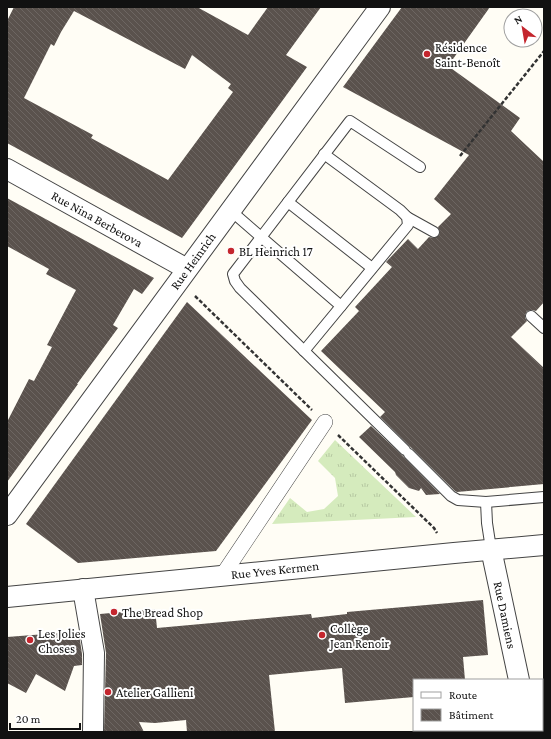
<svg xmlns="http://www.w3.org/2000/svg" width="551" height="739" viewBox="0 0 551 739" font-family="'Crimson Pro',serif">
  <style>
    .grass { fill: url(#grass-tufts) }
    .building { fill: url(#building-back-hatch); fill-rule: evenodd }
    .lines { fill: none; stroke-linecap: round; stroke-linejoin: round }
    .service-casing { stroke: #444; stroke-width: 12 }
    .pedestrian-casing { stroke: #444; stroke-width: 16 }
    .minor-casing { stroke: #444; stroke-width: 22 }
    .path { stroke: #333; stroke-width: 2.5; stroke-dasharray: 4 2; stroke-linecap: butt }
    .service { stroke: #fff; stroke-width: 10 }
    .pedestrian { stroke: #fff; stroke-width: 15 }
    .minor { stroke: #fff; stroke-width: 20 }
    .poi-dot { fill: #c4262e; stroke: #fff; stroke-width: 1.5 }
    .labels { text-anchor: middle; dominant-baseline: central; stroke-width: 4; stroke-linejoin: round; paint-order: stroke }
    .poi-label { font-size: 13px; fill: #111; stroke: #fff; text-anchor: start }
    .street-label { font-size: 13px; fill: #111; stroke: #fff }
  </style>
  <defs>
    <pattern id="grass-tufts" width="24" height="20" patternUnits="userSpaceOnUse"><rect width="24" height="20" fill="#d5ebbd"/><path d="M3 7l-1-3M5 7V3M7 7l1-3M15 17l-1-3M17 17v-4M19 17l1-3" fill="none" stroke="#b6c8a1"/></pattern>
    <pattern id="building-back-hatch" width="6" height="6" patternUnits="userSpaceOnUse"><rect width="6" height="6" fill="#5a524d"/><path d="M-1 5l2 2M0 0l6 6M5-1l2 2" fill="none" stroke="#6d6662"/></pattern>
  </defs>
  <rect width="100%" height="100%" fill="#fffdf5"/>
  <!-- grass -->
  <path class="grass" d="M335,440l81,77 -144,7 18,-26 17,14 17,-3 14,-13 -3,-18 -17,-17z"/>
  <!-- building -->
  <g class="building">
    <path d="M14,7h183l51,28 20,-28h53l-35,48 21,12 -125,171 -175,-95v-122zM74,11l111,58 7,-14 39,29 -3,4 5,4 -65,88 -77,-42 2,-3 -69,-37 27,-54 3,2 7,-14z"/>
    <path d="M402,7h88l-42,59 72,52 -9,13 33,31v140l-8,9 -4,-1 -5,1 -2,4v3l2,3 -16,16 33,31v116l-87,8 -2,-1 -75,-74 5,-5 -64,-61 38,-40 -4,-4 37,-40 -6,-5 22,-23 10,10 11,-12 5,1 5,-3 1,-3 -2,-5 13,-13 -17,-15 35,-44 -126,-68z"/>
    <path d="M7,198l147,80 -12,16 -8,-5 -21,36 5,3 -41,56h1l-71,98v-60l22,-43 5,2 18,-34 -5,-2 29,-55 -30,-16 3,-5 -42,-23z"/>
    <path d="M187,302l125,118 -96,131 -138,12 -52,-39z"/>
    <path d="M371,426l32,30 37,38 -14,1 -5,-7 -2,3 -10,-3 -13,-13 -1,-3 -36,-35z"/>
    <path d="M483,600l5,55 -25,2 2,23h-51v17l-69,6 -3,-35 -73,7 6,57h-88l-1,-12 -31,3 -16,-1 5,10h-40l2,-79 -6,-39 55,-5 2,19 154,-14 1,4 35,-4v-2z"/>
    <path d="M71,632l8,2 3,20v11l-8,1 -9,25 -29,-17 -10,19 -19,-10v-46z"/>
  </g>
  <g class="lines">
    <defs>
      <g id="service">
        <path d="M288,202l84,66"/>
        <path d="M230,210l31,27 80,69"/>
        <path d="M407,217l27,15"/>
        <path d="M531,316l13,12"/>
        <path d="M304,351l104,-126 -1,-8 -7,-7 -76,-56"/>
        <path d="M405,450l-165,-162 -5,-7 -2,-7 117,-153 70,46"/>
        <path d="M409,454l42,42 7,4 28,2 58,-5"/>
        <path d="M486,502l1,21 4,26"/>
      </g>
      <path id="pedestrian" d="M222,576l103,-154"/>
      <g id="minor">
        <path d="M7,169l180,100"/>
        <path d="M7,515l373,-508"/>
        <path d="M491,549l28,131"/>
        <path d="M83,589l11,64 -1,79"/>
        <path d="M7,597l447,-44 90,-8"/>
        <path d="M530,730v2"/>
      </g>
    </defs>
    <!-- service casing -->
    <use href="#service" class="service-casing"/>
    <!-- pedestrian casing -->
    <use href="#pedestrian" class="pedestrian-casing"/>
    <!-- minor casing -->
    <use href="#minor" class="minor-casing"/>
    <!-- path -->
    <g class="path">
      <path d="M460,156l84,-105"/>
      <path d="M195,296l117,114"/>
      <path d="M338,435l96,93 3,5"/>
    </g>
    <!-- service -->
    <use href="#service" class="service"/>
    <!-- pedestrian -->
    <use href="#pedestrian" class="pedestrian"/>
    <!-- minor -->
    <use href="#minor" class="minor"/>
  </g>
  <!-- markers -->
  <g class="poi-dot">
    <circle cx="427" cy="54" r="4"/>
    <circle cx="231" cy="251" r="4"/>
    <circle cx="114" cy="612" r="4"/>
    <circle cx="322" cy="635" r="4"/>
    <circle cx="30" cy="640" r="4"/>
    <circle cx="108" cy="692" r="4"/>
  </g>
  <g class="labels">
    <!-- poi labels -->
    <g class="poi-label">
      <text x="435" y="47">Résidence<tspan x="435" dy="15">Saint-Benoît</tspan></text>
      <text x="239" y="251">BL Heinrich 17</text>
      <text x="122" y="612">The Bread Shop</text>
      <text x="330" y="628">Collège<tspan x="330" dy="15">Jean Renoir</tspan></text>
      <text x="38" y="633">Les Jolies<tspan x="38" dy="15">Choses</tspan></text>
      <text x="116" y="692">Atelier Gallieni</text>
    </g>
    <!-- street labels -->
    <g class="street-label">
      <text transform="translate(97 219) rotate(29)">Rue Nina Berberova</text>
      <text transform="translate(193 261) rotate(-54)">Rue Heinrich</text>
      <text transform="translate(275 570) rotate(-6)">Rue Yves Kermen</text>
      <text transform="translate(505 615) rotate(78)">Rue Damiens</text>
    </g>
  </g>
  <!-- border -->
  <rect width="551" height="739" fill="none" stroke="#111111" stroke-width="16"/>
  <!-- legend -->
  <rect x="413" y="679" width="130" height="52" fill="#ffffff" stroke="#a0a0a0"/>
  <rect x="421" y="692" width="20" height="6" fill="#ffffff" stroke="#a0a0a0"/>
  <text x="449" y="699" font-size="12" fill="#111111">Route</text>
  <rect x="421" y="709" width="20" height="12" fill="url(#building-back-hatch)" stroke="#a0a0a0"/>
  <text x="449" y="719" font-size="12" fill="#111111">Bâtiment</text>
  <!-- north arrow -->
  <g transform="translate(523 28) rotate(329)"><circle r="19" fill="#ffffff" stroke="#a0a0a0"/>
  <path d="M0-3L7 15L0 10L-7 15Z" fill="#c4262e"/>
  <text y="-6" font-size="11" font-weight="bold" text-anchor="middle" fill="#111111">N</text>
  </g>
  <!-- scale -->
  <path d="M10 723v6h70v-6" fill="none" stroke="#111111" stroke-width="2"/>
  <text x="16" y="723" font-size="12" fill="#111111" stroke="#ffffff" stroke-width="3" paint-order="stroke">20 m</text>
</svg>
